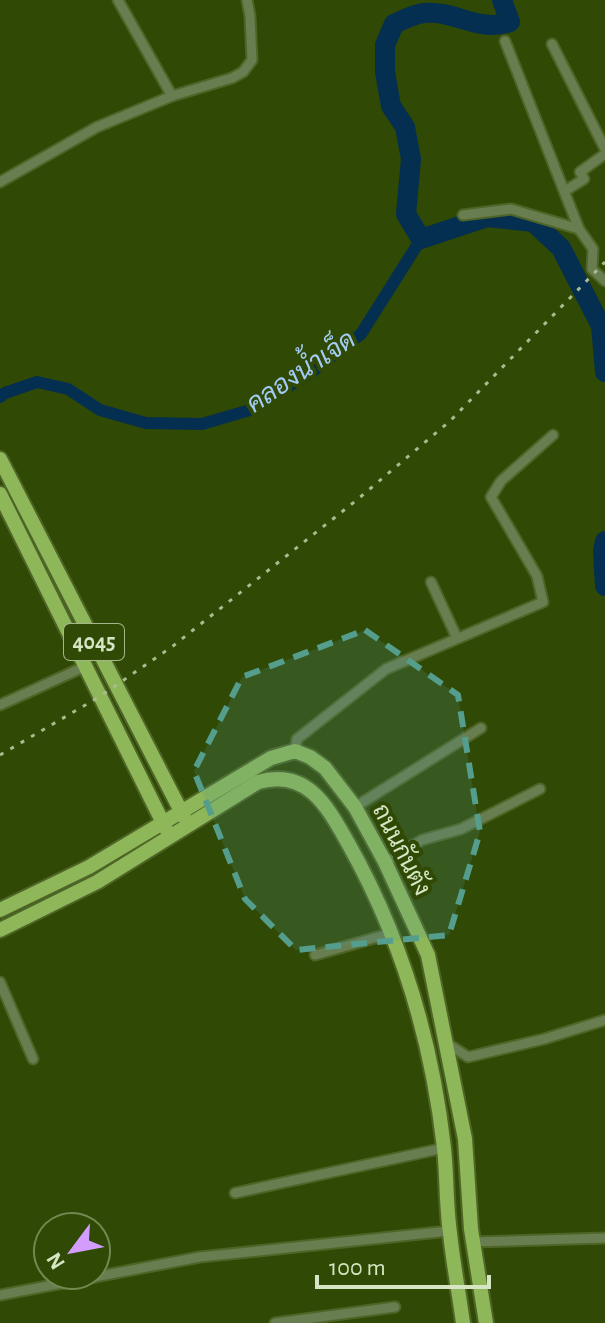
<svg xmlns="http://www.w3.org/2000/svg" width="605" height="1323" viewBox="0 0 605 1323" font-family="'Alegreya Sans',Sarabun,sans-serif">
  <style>
    .lines { fill: none; stroke-linecap: round; stroke-linejoin: round }
    .canal { stroke: #042f51; stroke-width: 12 }
    .river { stroke: #042f51; stroke-width: 20 }
    .minor-casing { stroke: #4e6527; stroke-width: 13 }
    .primary-casing { stroke: #4e6527; stroke-width: 18 }
    .minor { stroke: #687d50; stroke-width: 9 }
    .primary { stroke: #8db758; stroke-width: 14 }
    .rail { stroke: #a9bb90; stroke-width: 3; stroke-dasharray: 4 8; stroke-linecap: butt }
    .marked { fill: #559d8c; fill-opacity: 0.2; stroke: #559d8c; stroke-width: 6; stroke-dasharray: 16 10; stroke-linejoin: round }
    .labels { text-anchor: middle; dominant-baseline: central; stroke-width: 8; stroke-linejoin: round; paint-order: stroke }
    .shield { fill: #304904; stroke: #a4b78b; stroke-width: 2 }
    .shield-label { font-size: 22px; font-weight: bold; fill: #d6e6c5 }
    .street-label { font-size: 24px; fill: #d6e6c5; stroke: #304904 }
    .water-label { font-size: 26px; font-style: italic; fill: #a2ccf7; stroke: #304904 }
  </style>
  <rect width="100%" height="100%" fill="#304904"/>
  <g class="lines">
    <!-- canal -->
    <path class="canal" d="M0,397l5,-4 32,-11 31,7 32,21 46,13 56,1 48,-14 59,-36 52,-40 60,-95"/>
    <!-- river -->
    <g class="river">
      <path d="M502,0l8,22c-31,11 -55,-12 -86,-9 -10,1 -21,7 -30,11l-9,21v27l6,34 14,21 6,32 -5,55 15,25 66,-22 46,5 28,26 40,78 4,46"/>
      <path d="M605,541l-2,10 2,35"/>
    </g>
    <defs>
      <g id="minor">
        <path d="M118,0l54,96"/>
        <path d="M505,41l74,188"/>
        <path d="M552,44l53,105"/>
        <path d="M0,182l97,-55 75,-31 60,-18 11,-6 9,-12 -2,-44 -3,-16"/>
        <path d="M565,191l19,-12 -4,-7 25,-18"/>
        <path d="M463,215l48,-6 68,20 14,20 -1,20 13,12"/>
        <path d="M431,582l26,56"/>
        <path d="M0,705l86,-39"/>
        <path d="M295,751l2,-12 89,-70 157,-67 -6,-26 -46,-79 10,-16 52,-46"/>
        <path d="M355,807l126,-79"/>
        <path d="M385,862l37,-22 39,-11 79,-40"/>
        <path d="M315,955l77,-22"/>
        <path d="M0,982l33,77"/>
        <path d="M448,1044l20,13 76,-18 61,-19"/>
        <path d="M235,1193l209,-45"/>
        <path d="M473,1242l132,-4"/>
        <path d="M0,1295l200,-38 249,-26"/>
        <path d="M275,1323l120,-16"/>
      </g>
      <g id="primary">
        <path d="M0,459l184,358"/>
        <path d="M0,494l166,335"/>
        <path d="M0,910l89,-43 182,-109 24,-7 15,6 15,11 30,39 30,55 43,93 37,184 6,90 15,94"/>
        <path d="M0,930l97,-48 161,-100c49,-14 69,24 90,61 53,94 84,199 96,305 3,28 2,57 6,85 3,30 9,60 13,90"/>
      </g>
    </defs>
    <!-- minor casing -->
    <use href="#minor" class="minor-casing"/>
    <!-- primary casing -->
    <use href="#primary" class="primary-casing"/>
    <!-- minor -->
    <use href="#minor" class="minor"/>
    <!-- primary -->
    <use href="#primary" class="primary"/>
    <!-- rail -->
    <path class="rail" d="M0,755l99,-58 74,-51 185,-147 92,-78 155,-159"/>
  </g>
  <!-- marked area -->
  <path class="marked" d="M365,630l93,65 22,137 -31,103 -153,15 -51,-51 -51,-128 48,-94z"/>
  <g class="labels">
    <!-- shield labels -->
    <rect class="shield" x="64" y="624" width="60" height="36" rx="6"/>
    <g class="shield-label">
      <text x="94" y="642">4045</text>
    </g>
    <!-- street labels -->
    <g class="street-label">
      <text transform="translate(401 850) rotate(63)">ถนนกันตัง</text>
    </g>
    <!-- water labels -->
    <g class="water-label">
      <text transform="translate(301 372) rotate(-34)">คลองน้ำเจ็ด</text>
    </g>
  </g>
  <!-- north arrow -->
  <g transform="translate(72 1251) rotate(238)"><circle r="38" fill="#304904" stroke="#728851" stroke-width="2"/>
  <path d="M0-6L14 30L0 20L-14 30Z" fill="#d29dfd"/>
  <text y="-12" font-size="22" font-weight="bold" text-anchor="middle" fill="#d6e6c5">N</text>
  </g>
  <!-- scale -->
  <path d="M317 1275v12h172v-12" fill="none" stroke="#d6e6c5" stroke-width="4"/>
  <text x="329" y="1275" font-size="24" fill="#d6e6c5" stroke="#304904" stroke-width="6" paint-order="stroke">100 m</text>
</svg>
